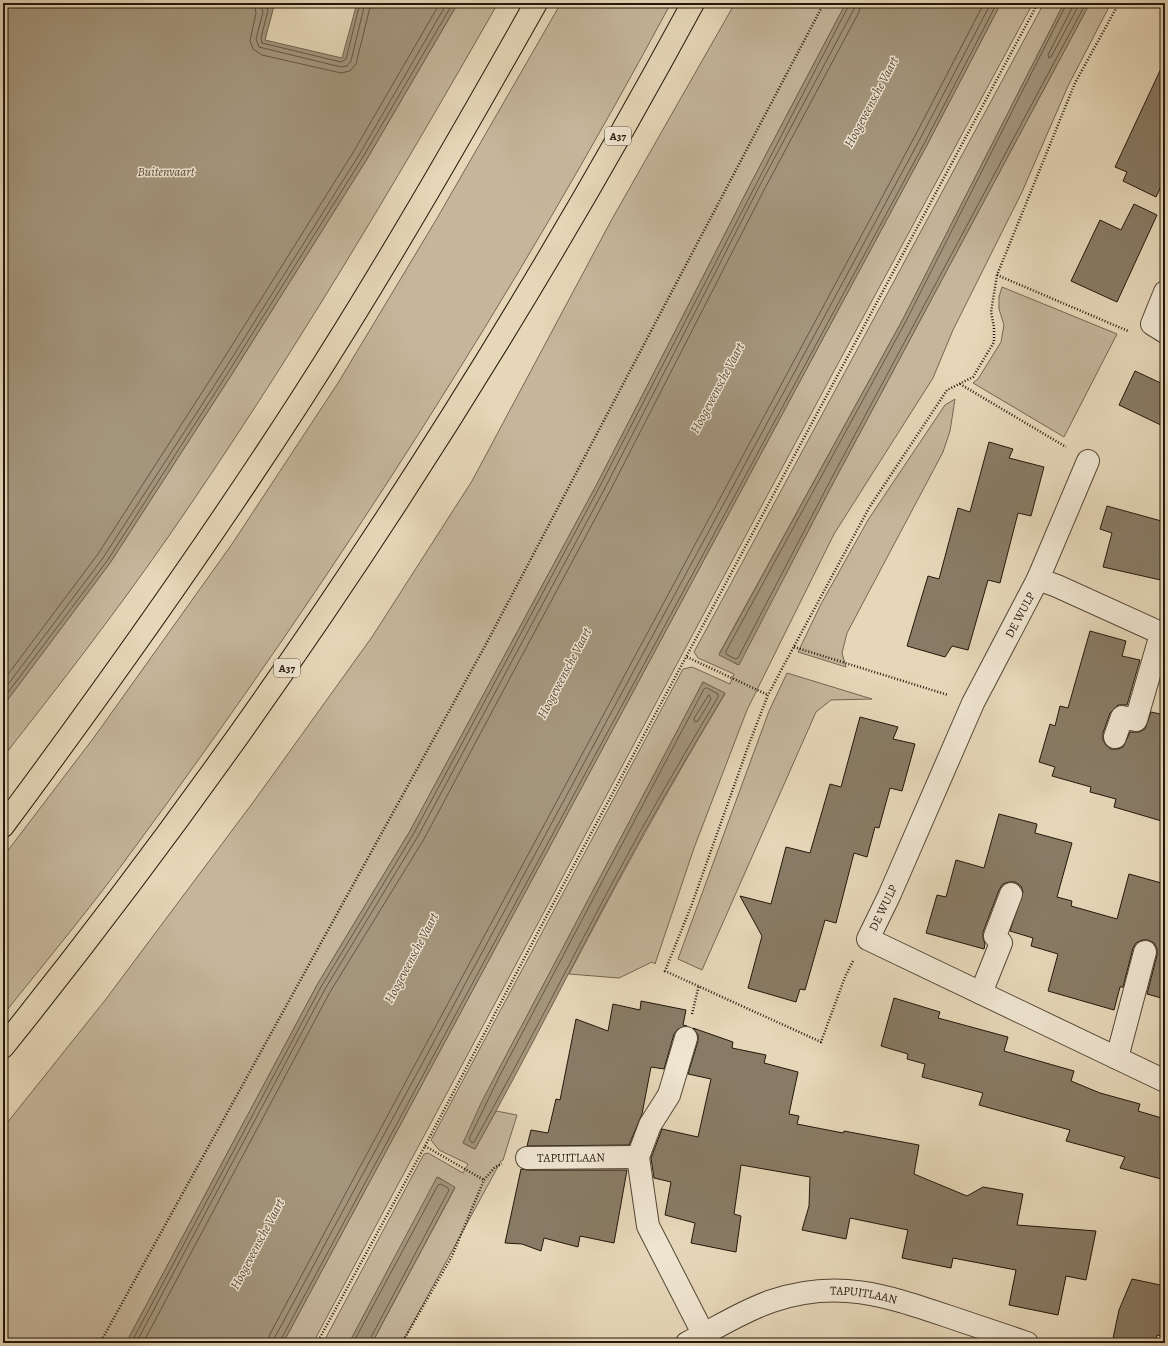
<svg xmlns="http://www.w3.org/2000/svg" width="1168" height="1346" viewBox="0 0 1168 1346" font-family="Alegreya,serif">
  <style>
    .green { fill: #c5b69b; stroke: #746653 }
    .water { fill: #a4967d; stroke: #70634f }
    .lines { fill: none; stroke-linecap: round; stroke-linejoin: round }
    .shore { stroke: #645644; stroke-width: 1 }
    .building { fill: #887b65; stroke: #23170b }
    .minor-casing { stroke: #544736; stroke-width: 24 }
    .highway-casing { stroke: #23170b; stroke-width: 24 }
    .path { stroke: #23170b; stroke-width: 2.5; stroke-dasharray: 1 2; stroke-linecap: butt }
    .minor { stroke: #efe5d1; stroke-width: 22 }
    .highway { stroke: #e6d7b8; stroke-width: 22 }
    .labels { text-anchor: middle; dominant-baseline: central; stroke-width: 3; stroke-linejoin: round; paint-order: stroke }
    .shield { fill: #efe5d1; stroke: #605546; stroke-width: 1 }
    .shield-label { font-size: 11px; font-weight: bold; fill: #23170b }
    .street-label { font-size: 12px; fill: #23170b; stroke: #efe5d1 }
    .water-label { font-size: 13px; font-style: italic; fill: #574a39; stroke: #efe5d1 }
  </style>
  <rect width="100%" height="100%" fill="#e6d7b8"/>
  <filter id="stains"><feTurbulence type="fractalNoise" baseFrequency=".005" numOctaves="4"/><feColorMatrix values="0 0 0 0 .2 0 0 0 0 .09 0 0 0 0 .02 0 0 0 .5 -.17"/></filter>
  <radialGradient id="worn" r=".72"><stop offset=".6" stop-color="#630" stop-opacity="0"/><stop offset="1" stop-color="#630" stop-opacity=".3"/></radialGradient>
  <!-- green -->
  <g class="green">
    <path d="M458,3h40c-105,184 -213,366 -334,540 -51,73 -106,144 -161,214v-51l107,-143 122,-189 135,-215z"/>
    <path d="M561,3h110c-158,294 -338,576 -536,844 -42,58 -88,113 -132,168v-158l92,-121 137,-192 106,-161 98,-163z"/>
    <path d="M735,3h111l-95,180 -153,299 -188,349 -93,154 -191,358h-123v-215l103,-129 148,-198 118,-164 100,-156 140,-262z"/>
    <path d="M1001,3h32l-206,381 -514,959h-30l645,-1200z"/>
    <path d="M1044,3h20l-161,316 -184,335 19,11 93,-178 259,-484h21l-43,83 -46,106 -69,138 -20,48 -99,156 -87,176 -53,138 -39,116 -3,-2 -33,16 -50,-4c50,-95 101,-189 156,-280l-22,-12 -206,391 -34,70 12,6 21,-38 21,4 -14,45 -2,1 -99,182h-30l83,-155 -17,-11 -89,166h-26l101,-189 4,-1 35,20 5,-9 -29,-14 -8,-10 252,-471 9,-2 38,17 4,-10 -36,-16 -4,-6z"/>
    <path d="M1002,287l115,47 -53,103 -91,-54 5,-4 23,-37 3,-17 -5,-16v-12z"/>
    <path d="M955,399l-5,32 -7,21 -96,181 -5,20 4,14 -48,-15 23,-48 47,-84 77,-115z"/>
    <path d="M787,673l85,26 -41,1 -15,12 -114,258 -24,-11 91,-248z"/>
  </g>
  <!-- water -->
  <g class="water">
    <path d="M3,3h259l12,3 -9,34 77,18 15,-55h101l-91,156 -135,215 -122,189 -107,143z"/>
    <path d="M846,3h155l-73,140 -645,1200h-157l191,-358 93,-154 188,-349 153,-299z"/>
    <path d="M1064,3h26l-259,484 -92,178 -20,-10 184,-336z"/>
    <path d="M703,682l22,11c-37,62 -73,123 -107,187 -48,89 -93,180 -143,269l-12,-6 19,-42z"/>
    <path d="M437,1177l18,10 -83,156h-23z"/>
  </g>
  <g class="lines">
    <!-- shore -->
    <g class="shore">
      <path d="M254,3l2,10 -6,28 3,8 9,6 79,18 9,-2 6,-7 15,-61"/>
      <path d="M260,3l3,9 -7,27 3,8 82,20 6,-1 4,-5 14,-58"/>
      <path d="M265,3l3,7 -7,28 1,5 79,19 5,-3 14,-56"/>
      <path d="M1067,3l-161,318 -180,330v3l9,5 3,-1 90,-173 258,-482"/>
      <path d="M1072,3v5l-24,47 1,3 2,-1 29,-54"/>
      <path d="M3,681l95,-127 121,-188 135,-215 86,-148"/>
      <path d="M707,688l11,6v3c-35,59 -70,119 -103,181 -47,88 -92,177 -141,264l-2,1 -3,-4 31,-64 204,-386z"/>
      <path d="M3,691l100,-133 122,-189 134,-214 88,-152"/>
      <path d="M709,695l2,4 -13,22 -3,1 -1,-3z"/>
      <path d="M3,699l104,-138 122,-190 134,-214 90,-154"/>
      <path d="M131,1343l190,-356 93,-154 187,-349 249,-481"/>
      <path d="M136,1343l189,-354 93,-153 188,-350 153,-299 95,-178 1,-6"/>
      <path d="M143,1343l187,-351 94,-153 187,-350 153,-299 95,-178 2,-9"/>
      <path d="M268,1343l2,-9 645,-1198 69,-133"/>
      <path d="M274,1343l1,-6 645,-1198 71,-136"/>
      <path d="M279,1343l646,-1201 72,-139"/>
      <path d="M353,1343l85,-158 3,-1 7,4 1,2 -81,153"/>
    </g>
  </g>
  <!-- building -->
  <g class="building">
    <path d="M1165,60v118l-9,19 -33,-16 4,-9 -12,-5z"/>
    <path d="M1134,204l23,11 -40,87 -46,-21 29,-61 21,10z"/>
    <path d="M1135,371l30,14v42l-46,-22z"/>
    <path d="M989,442l24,7 -4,9 35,9 -13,49 -13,-3 -18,70 -12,-3 -20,70 -16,-4 -7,11 -38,-11 21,-70 11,3 19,-71 12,4z"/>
    <path d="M1107,506l58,16v59l-62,-14 9,-34 -12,-4z"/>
    <path d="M1090,631l36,10 -4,15 18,4 -13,45h-9l-8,8 -7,20v7l3,5 5,4h7l5,-2 7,-15h9l6,-3 6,-17 14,3v107l-51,-15 2,-8 -26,-7 1,-5 -39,-11 3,-9 -16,-5 11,-38 5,2 5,-20 8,2z"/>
    <path d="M860,717l38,10 -5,12 22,5 -13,47 -12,-3 -11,40 -4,-1 -8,30 -13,-4 -18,70 -11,-3 -20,70 -5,-1 -4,13 -48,-14 14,-52 -22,-40 31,8 15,-57 24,6 20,-69 11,3z"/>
    <path d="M999,814l38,10 -2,9 37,10 -15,54 15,4 -1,5 46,13 12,-45 36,10v115l-18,-5 10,-39v-6l-3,-6 -6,-3h-6l-6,3 -3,5 -10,39h-3l-6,23 -66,-19 10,-37 -27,-8 2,-8 -23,-7 13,-39 -2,-6 -6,-4h-6l-6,2 -4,6 -16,42v6l2,6 -1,5 -58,-16 11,-38 9,2 10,-37 28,8z"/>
    <path d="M894,998l46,14 -2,6 70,19 -4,14 70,20 -3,10 29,12 40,11 -2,7 27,8v61l-45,-12 5,-11 -59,-16 4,-11 -91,-25 4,-12 -61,-16 3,-13 -18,-5 1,-5 -27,-8z"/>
    <path d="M641,1001l45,9 -3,15 4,1 -9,3 -4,5 -10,35 -13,-2 -9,47 -13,31 -102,1 4,-16 17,3 8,-34 4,1 16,-81 32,12 5,-27 27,6z"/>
    <path d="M693,1028l40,14 -1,6 34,7 -2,8 34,9 -9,42 10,2 -2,8 46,9 1,-2 75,14 -5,29 53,22 16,-9 40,7 -6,31 79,6 -10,49 -20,-4 -8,39 -49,-10 7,-35 -63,-12 -2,10 -49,-10 6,-28 -58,-12 -4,21 -44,-9 7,-24 1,-29 -69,-12 -7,49 7,2 -5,36 -45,-9 4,-20 -30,-8 6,-33 -17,-4 -3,-20 11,-29 36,8 13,-58 -23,-5 10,-33v-6z"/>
    <path d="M521,1169l6,1h100l-13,73 -34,-7 -2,11 -34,-9 -3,13 -19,-7 -17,-1z"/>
    <path d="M1132,1279l33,7v51l-8,-2 -2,8h-43l7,-33z"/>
  </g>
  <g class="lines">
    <defs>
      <g id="minor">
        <path d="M1165,292l-13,32 13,8"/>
        <path d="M1038,579l50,-118"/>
        <path d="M1165,635l-108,-49 -19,-7 -65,124 -84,193 -21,43 297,142"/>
        <path d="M1115,737l7,-20 14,3 25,-86"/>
        <path d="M981,993l20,-50 -6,-7 16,-42"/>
        <path d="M686,1038l-17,57 -19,30 -12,32 10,69 60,117"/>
        <path d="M1117,1058l28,-106"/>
        <path id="s1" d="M527,1158l111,-1"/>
        <path id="s2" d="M687,1343c28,-14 55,-32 85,-42 65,-22 113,-6 175,15 27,9 54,18 80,27"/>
      </g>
      <g id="highway">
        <path d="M3,826c104,-140 205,-282 299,-428 83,-129 159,-262 234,-395"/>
        <path d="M3,1047c262,-326 491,-676 690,-1044"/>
      </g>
    </defs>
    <!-- minor casing -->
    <use href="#minor" class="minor-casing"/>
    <!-- highway casing -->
    <use href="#highway" class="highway-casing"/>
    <!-- path -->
    <g class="path">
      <path d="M997,275l131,56"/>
      <path d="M960,384l106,63"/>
      <path d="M794,647l154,48"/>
      <path d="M687,657l81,38"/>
      <path d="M853,961l-8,16 -24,65 -156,-71 27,-67 57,-160 19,-49 17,-32 84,-155 78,-118 26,-13 21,-35v-15l-3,-15 6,-37 78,-192 44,-80"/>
      <path d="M692,1014l7,-29"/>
      <path d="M425,1146l59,34"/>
      <path d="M100,1343l385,-697 339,-643"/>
      <path d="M317,1343l108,-197 120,-227 493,-916"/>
      <path d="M402,1343l50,-87 32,-76 11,-13 7,-3"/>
    </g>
    <!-- minor -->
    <use href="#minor" class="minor"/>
    <!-- highway -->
    <use href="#highway" class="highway"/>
  </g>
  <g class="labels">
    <!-- shield labels -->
    <g class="shield">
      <rect x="605" y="127" width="26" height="18" rx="3"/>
      <rect x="274" y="659" width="26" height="18" rx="3"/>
    </g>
    <g class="shield-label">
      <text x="618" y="136">A37</text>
      <text x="287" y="668">A37</text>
    </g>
    <!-- street labels -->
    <g class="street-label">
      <text transform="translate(1020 615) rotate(-62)">DE WULP</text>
      <text transform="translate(883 908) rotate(-64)">DE WULP</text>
      <text stroke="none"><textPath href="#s1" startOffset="44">TAPUITLAAN</textPath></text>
      <text stroke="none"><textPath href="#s2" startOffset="188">TAPUITLAAN</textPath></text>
    </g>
    <!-- water labels -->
    <g class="water-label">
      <text transform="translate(871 102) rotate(-62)">Hoogeveensche Vaart</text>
      <text x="166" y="171">Buitenvaart</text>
      <text transform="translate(717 388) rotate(-62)">Hoogeveensche Vaart</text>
      <text transform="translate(564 673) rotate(-62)">Hoogeveensche Vaart</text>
      <text transform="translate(411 958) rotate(-62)">Hoogeveensche Vaart</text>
      <text transform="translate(257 1244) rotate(-62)">Hoogeveensche Vaart</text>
    </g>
  </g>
  <!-- margin -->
  <rect width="1168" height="1346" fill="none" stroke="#e6d7b8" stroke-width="16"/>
  <rect x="4" y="4" width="1160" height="1338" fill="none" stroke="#23170b" stroke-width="2"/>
  <rect x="8" y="8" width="1152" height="1330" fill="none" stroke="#23170b"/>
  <rect width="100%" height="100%" filter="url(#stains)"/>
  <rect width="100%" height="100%" fill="url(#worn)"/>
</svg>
